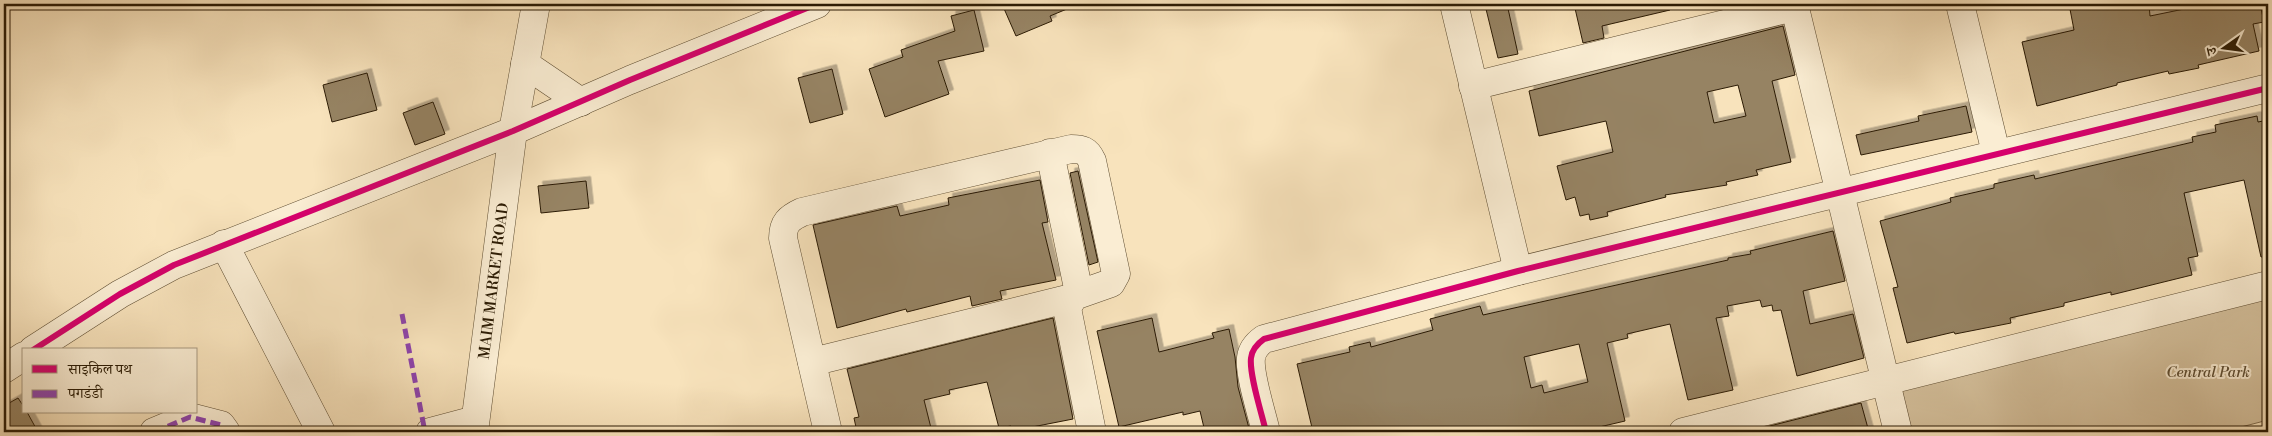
<svg xmlns="http://www.w3.org/2000/svg" width="2272" height="436" viewBox="0 0 2272 436" font-family="'Libre Bodoni','Noto Serif Devanagari',serif">
  <style>
    .green { fill: #d5c19d; stroke: #806e50 }
    .building { fill: #968364; stroke: #2b1b04; fill-rule: evenodd; filter: url(#shadow) }
    .lines { fill: none; stroke-linecap: round; stroke-linejoin: round }
    .minor-casing { stroke: #5e4d32; stroke-width: 29 }
    .minor { stroke: #faedd3; stroke-width: 28 }
    .quiet { stroke: #8e44ad; stroke-width: 5; stroke-dasharray: 10 5; stroke-linecap: butt }
    .cycleway-casing { stroke: #faedd3; stroke-width: 9 }
    .cycleway { stroke: #d6006c; stroke-width: 6 }
    .labels { text-anchor: middle; dominant-baseline: central; stroke-width: 4; stroke-linejoin: round; paint-order: stroke }
    .street-label { font-size: 15px; fill: #2b1b04; stroke: #faedd3 }
    .park-label { font-size: 15px; font-style: italic; fill: #5e4d32; stroke: #faedd3 }
  </style>
  <defs>
    <filter id="shadow"><feDropShadow dx="4.5" dy="-4.5" stdDeviation="0" flood-color="#0004"/></filter>
  </defs>
  <rect width="100%" height="100%" fill="#f8e3bc"/>
  <filter id="stains"><feTurbulence type="fractalNoise" baseFrequency=".004" numOctaves="4"/><feColorMatrix values="0 0 0 0 .2 0 0 0 0 .09 0 0 0 0 .02 0 0 0 .5 -.17"/></filter>
  <radialGradient id="worn" r=".72"><stop offset=".6" stop-color="#630" stop-opacity="0"/><stop offset="1" stop-color="#630" stop-opacity=".3"/></radialGradient>
  <!-- green -->
  <path class="green" d="M2268,295v125l-46,12h-310l-11,-44z"/>
  <!-- building -->
  <g class="building">
    <path d="M1002,4h77l-29,12 2,5 -36,15z"/>
    <path d="M1507,4l11,50 -20,4 -12,-49z"/>
    <path d="M1574,4h95l1,6 -68,16 2,12 -21,5z"/>
    <path d="M2069,4h80l1,12 39,-8 -1,-4h72l4,18 -11,2 6,27 -61,14 1,3 -30,6 -1,-3 -51,12v2l-80,21 -15,-64 52,-12z"/>
    <path d="M974,10l10,41 -46,10 11,33 -64,23 -16,-48 34,-12 -2,-7 54,-19 -4,-15z"/>
    <path d="M1783,26l12,49 -23,6 19,81 -35,8 2,5 -32,7 1,3 -62,10 1,2 -59,15 1,4 -18,4 -1,-6 -9,2 -5,-19 -9,3 -9,-34 56,-14 -7,-31 -67,15 -10,-45zM1738,85l8,31 -32,7 -7,-31z"/>
    <path d="M832,69l11,45 -33,9 -12,-45z"/>
    <path d="M367,73l10,37 -45,12 -9,-37z"/>
    <path d="M433,102l12,32 -30,11 -12,-32z"/>
    <path d="M1966,106l6,26 -111,23 -5,-20 63,-14 -1,-5z"/>
    <path d="M2257,116l1,6 10,-2v136l-7,1 -17,-77 -60,13 14,63 -10,2 4,17 -81,20v-3l-47,11v3l-54,12 1,5 -56,11 -1,-2 -47,11 -14,-55 5,-1 -18,-66 71,-19 -1,-4 44,-10v-4l40,-9 1,4 158,-37 -1,-5 24,-5 -1,-7z"/>
    <path d="M1078,171l20,91 -9,3 -19,-92z"/>
    <path d="M1040,180l8,42 -6,1 14,57 -56,11 2,8 -30,7 -2,-10 -63,16 -1,-3 -69,19 -24,-103 84,-19 3,10 49,-11 -1,-7z"/>
    <path d="M586,181l3,27 -48,5 -3,-27z"/>
    <path d="M1833,231l12,50 -42,10 7,33 43,-10 11,44 -67,18 -16,-66 -8,1 -1,-6 -10,2 -2,-7 -33,6 2,10 -13,2 17,72 -45,10 -18,-76 -43,10 1,4 -21,5 18,78 -47,11h-265l-16,-68 53,-12 -1,-5 21,-5 1,5 62,-17 -3,-11 50,-13 3,9 245,-55v-2l23,-4 -1,-3zM1579,344l9,38 -44,11 -2,-8 -11,3 -7,-31z"/>
    <path d="M1053,318l20,101 -61,12 -1,-5 -12,2 -12,-46 -38,8 1,4 -26,6 8,32h-75l-3,-14 5,-1 -12,-48z"/>
    <path d="M1152,318l7,34 55,-14 -2,-5 17,-4 6,28 3,30 12,45h-45l-5,-21 -17,4v-3l-64,15 -22,-96z"/>
    <path d="M18,398l6,9v5h3l11,20h-34v-26z"/>
    <path d="M1861,403l8,29h-111v-3z"/>
  </g>
  <g class="lines">
    <defs>
      <g id="minor">
        <path d="M1454,4l64,267"/>
        <path d="M1794,4l104,428"/>
        <path d="M1960,4l36,149"/>
        <path d="M525,64l56,38"/>
        <path d="M1473,86l321,-79"/>
        <path d="M1050,153l29,140"/>
        <path d="M224,244l97,188"/>
        <path d="M33,350l87,-56 54,-29 339,-134 117,-51 187,-76"/>
        <path d="M812,362l259,-64"/>
        <path d="M4,369l20,-13"/>
        <path d="M154,432l36,-15 31,8 5,7"/>
        <path d="M430,432l45,-12"/>
        <path d="M474,432l39,-301 23,-127"/>
        <path d="M828,432l-45,-194c0,-15 6,-20 19,-26l269,-63c11,0 16,1 21,12l24,113 -5,9 -37,13 -7,12 25,124"/>
        <path d="M1266,432c-4,-18 -17,-57 -15,-74 1,-9 6,-14 13,-19l254,-68 750,-183"/>
        <path d="M1683,432l585,-147"/>
      </g>
    </defs>
    <!-- minor casing -->
    <use href="#minor" class="minor-casing"/>
    <!-- minor -->
    <use href="#minor" class="minor"/>
    <!-- quiet -->
    <g class="quiet">
      <path d="M402,314l23,118"/>
      <path d="M154,432l36,-15 31,8 5,7"/>
    </g>
    <defs>
      <g id="cycleway">
        <path d="M33,350l87,-56 54,-29 339,-134 117,-51 187,-76"/>
        <path d="M1266,432c-4,-18 -17,-57 -15,-74 1,-9 6,-14 13,-19l254,-68 750,-183"/>
      </g>
    </defs>
    <!-- cycleway casing -->
    <use href="#cycleway" class="cycleway-casing"/>
    <!-- cycleway -->
    <use href="#cycleway" class="cycleway"/>
  </g>
  <g class="labels">
    <!-- street labels -->
    <g class="street-label">
      <text transform="translate(494 281) rotate(-83)">MAIM MARKET ROAD</text>
    </g>
    <!-- park labels -->
    <g class="park-label">
      <text x="2208" y="372">Central Park</text>
    </g>
  </g>
  <!-- margin -->
  <rect width="2272" height="436" fill="none" stroke="#f8e3bc" stroke-width="20"/>
  <rect x="5" y="5" width="2262" height="426" fill="none" stroke="#2b1b04" stroke-width="2.5"/>
  <rect x="10" y="10" width="2252" height="416" fill="none" stroke="#2b1b04"/>
  <!-- legend -->
  <rect x="22" y="348" width="175" height="65" fill="#faedd3" stroke="#a79980"/>
  <rect x="32" y="365" width="25" height="8" fill="#d6006c" stroke="#a79980"/>
  <text x="68" y="374" font-size="15" fill="#2b1b04">साइकिल पथ</text>
  <rect x="32" y="390" width="25" height="8" fill="#8e44ad" stroke="#a79980"/>
  <text x="68" y="398" font-size="15" fill="#2b1b04">पगडंडी</text>
  <!-- north arrow -->
  <g transform="translate(2224 48) rotate(256)" stroke="#faedd3" stroke-width="4" paint-order="stroke">
  <path d="M0-4L9 19L0 12L-9 19Z" fill="#2b1b04"/>
  <text y="-8" font-size="14" font-weight="bold" text-anchor="middle" fill="#2b1b04">उ</text>
  </g>
  <rect width="100%" height="100%" filter="url(#stains)"/>
  <rect width="100%" height="100%" fill="url(#worn)"/>
</svg>
